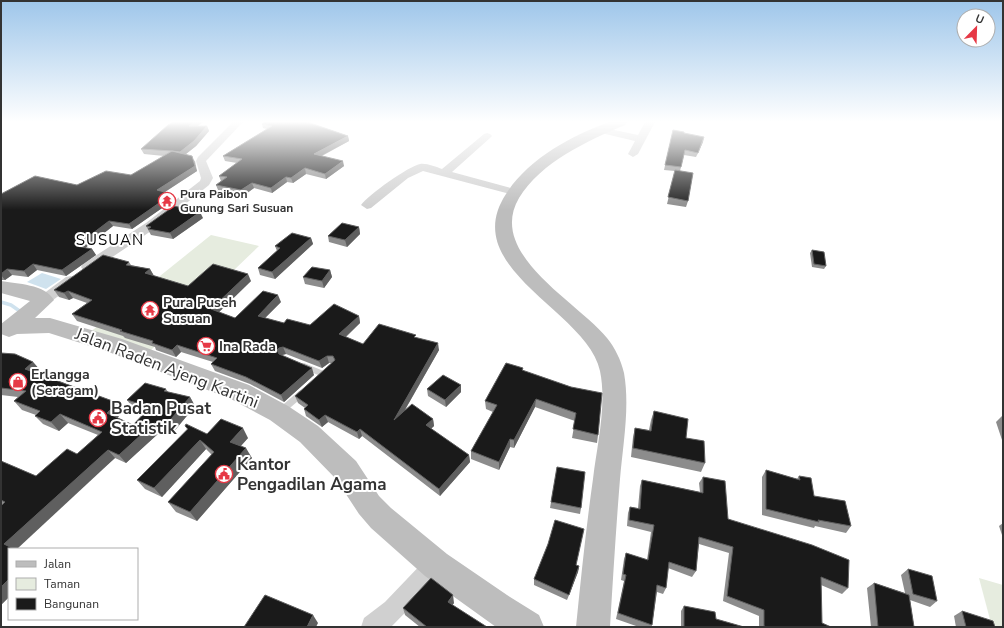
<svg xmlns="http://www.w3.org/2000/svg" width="1004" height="628" viewBox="0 0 1004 628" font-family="'Nunito Sans',sans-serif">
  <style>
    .green { fill: #e6ecdf }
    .water { fill: #cfe2ee }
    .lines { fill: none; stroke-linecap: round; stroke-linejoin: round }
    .stream { stroke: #cfe2ee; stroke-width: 3.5 }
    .lane { fill: #d0d0d0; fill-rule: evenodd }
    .street { fill: #d0d0d0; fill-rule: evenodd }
    .secondary { fill: #bdbdbd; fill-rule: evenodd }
    .wall { fill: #8c8c8c }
    .shaded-wall { fill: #5f5f5f }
    .building { fill: #1a1a1a; stroke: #5f5f5f }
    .labels { text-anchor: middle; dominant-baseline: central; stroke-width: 4; stroke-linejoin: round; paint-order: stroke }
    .far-poi-label { font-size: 12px; font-weight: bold; fill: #333; stroke: #fff; text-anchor: start }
    .poi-label { font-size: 14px; font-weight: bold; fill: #333; stroke: #fff; text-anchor: start }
    .neighbourhood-label { font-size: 15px; letter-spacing: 1px; fill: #000; stroke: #fff }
    .near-street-label { font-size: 17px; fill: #333; stroke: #fff }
    .near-poi-label { font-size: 17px; font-weight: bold; fill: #333; stroke: #fff; text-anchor: start }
  </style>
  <rect width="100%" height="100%" fill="#fff"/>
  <!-- green -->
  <g class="green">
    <path d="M211,235l48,11 -109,105 -61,-18z"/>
    <path d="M979,578l24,7v42h-11z"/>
  </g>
  <!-- water -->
  <path class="water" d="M42,273l19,6 -15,10 -19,-7z"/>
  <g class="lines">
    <!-- stream -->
    <path class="stream" d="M1,302l10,3 10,7"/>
    <!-- lane -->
    <g class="lane">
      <path d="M304,363l22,9 1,2 -1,2 -3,1 -22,-9 -1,-2 1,-2z"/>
      <path d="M302,390l3,1 1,2 -1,2 -21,18 -3,1 -3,-1 -1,-2 1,-2 21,-18z"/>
    </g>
    <!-- street -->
    <g class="street">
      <path d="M233,122h10l-37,39 7,17 -4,7 -55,44 -61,41h-10l-2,-3 2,-3 63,-41 54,-42 1,-3 -5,-17 2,-4z"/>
      <path d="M645,122h10l-17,32 -5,3 -5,-3 7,-13 -38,-9 -2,-2 5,-3 38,8z"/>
      <path d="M487,133l3,1 2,2 -2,2 -38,34 66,18 2,2 -2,2h-8l-87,-23 -15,7 -37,30 -4,1 -6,-4c7,-10 48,-39 59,-41 7,-1 16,3 22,5l42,-35z"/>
      <path d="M71,276l5,1 2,3 -2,3 -27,20 -5,2 -5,-2 -2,-3 2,-3 27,-20z"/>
      <path d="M436,554l8,3 3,8 -3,8 -53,54h-30l3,-9 21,-16 43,-45z"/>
    </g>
    <!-- secondary -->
    <g class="secondary">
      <path d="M609,122h18l-2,3c-38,16 -84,37 -106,73 -33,56 59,104 88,140 8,10 14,22 17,35 6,34 -1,71 -4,106 -4,49 -7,99 -10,148h-34c5,-49 10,-99 17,-148 4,-34 14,-74 7,-108 -12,-60 -143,-102 -94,-177 22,-35 65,-58 103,-72z"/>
      <path d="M1,281c16,3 44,3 53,19l-19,18h15l72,21 127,46 39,21 30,20 38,35 23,35 12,12 56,46 60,41 32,20 5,12h-48l-71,-51 -54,-48 -12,-14 -23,-35 -36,-37 -30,-22 -39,-21 -125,-48 -57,-18 -32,1 -8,3 -8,-3v-10l29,-23 -29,-8z"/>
    </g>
  </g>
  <!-- wall -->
  <g class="wall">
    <path d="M308,122l40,14 1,5 -27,15 22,10 -18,13 -20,-5 -13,9 -6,-1 -15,11 -18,-5 -11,8 -25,-6 -2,-5 5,-4 -2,-5 18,-13 -12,-2 -2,-5 44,-27 -4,-1 -1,-4z"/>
    <path d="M197,126h10l2,5 -13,15 -10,8 9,7 2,10 -32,21 7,2 3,5 -43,30 -19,-3 -28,22 7,1 4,6 -30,21 -29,-6 -9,7 -16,-2 -7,5h-4v-86l76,-9 54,-10 33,-19 -20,-2 -3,-5z"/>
    <path d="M673,130l11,3 19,9 -7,15 -12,-2 -4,16 8,30 -2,6 -19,-3 8,-33 -11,-1z"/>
    <path d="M203,218l-30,21 -22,-4 -5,-9z"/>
    <path d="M359,227l1,7 -13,13 -18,-5 -1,-6z"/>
    <path d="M311,238l2,6 -38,35 -15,-4 -2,-7 19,-17 -2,-5z"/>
    <path d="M812,250l14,16 -2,3 -12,-2 -2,-14z"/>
    <path d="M129,262l2,3 19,4 4,7 34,10 63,-5 -32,31 16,6 46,-16 -16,16 19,5 26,2 49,-9 1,7 -14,14 17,7 53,-6 23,12 -34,60 28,9 1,7 -3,3 38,26 1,7 -30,34 -78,-60 -3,3 -31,-17 -6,5 -16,-11 -2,-7 1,-1 -7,-5 -3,-7 37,-33h-3l-7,5 -36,-14 -4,1h-1l33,20 -30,27 -34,-18 -35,-13 -4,-7 2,-2 -32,-10 -5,5 -20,-7 -1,-3 -30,-9 -2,-2 -46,-15 -5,-7 15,-11 -14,-5 -4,2 -10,-3 -5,-7z"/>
    <path d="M330,270l2,7 -8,11 -19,-4 -2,-7z"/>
    <path d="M1,353l32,9 7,8 -3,3 81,30 6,8 -7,7 16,7 13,-13 -13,-4 -6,-8 39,-11 2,3 22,5 5,9 -24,29 -11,-3 -34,31 -11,-5 -106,91v48l-8,8v-99l2,-1 -2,-1v-43l35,15 41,-22 21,-19 -30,-12 -9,8 -16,-7 -8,-8 1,-1 -14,-5 -8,-9 4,-4 -17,-2z"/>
    <path d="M523,368v3l48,16 27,48 -1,8 -25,-5 3,-17 -40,-14 -21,41 -4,-1 -11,23 -28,-11v-8l22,-39 -7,-3 -1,-8z"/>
    <path d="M427,389l34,3 -15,15 -18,-11z"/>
    <path d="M654,411l32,27 19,25 -4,9 -70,-15 2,-20 2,-9 14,2 2,-10z"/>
    <path d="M1003,415v28l-7,-21z"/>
    <path d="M185,426l22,8 41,4 -7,8 11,12 -55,63 -21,-9 -8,-10 44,-47 -6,-6 -44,48 -17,-8 -8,-9 50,-51z"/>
    <path d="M766,470l31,9 2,-3 15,20 37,30 -5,7 -31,-7 -1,2 -52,-13v-38z"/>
    <path d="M703,477l25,42 120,69 -6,6 -21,-9 1,38 9,4h-72v-11l-36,-15 6,-48 -30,-9 -3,27 -4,6 -24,-9 -2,20 -3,6 -6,-2 -5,33 -1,2h-12l-23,-8 8,-38 -3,-1 3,-21 2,-6 21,7 4,-28 -24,-6 1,-13 2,-6 8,1 2,-22 2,-6 58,12 -1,-9z"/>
    <path d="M551,502l30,6 -1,6 -30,-6z"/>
    <path d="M1003,523v15l-4,-12z"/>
    <path d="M579,566l-1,6 -11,28 -33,-15v-6z"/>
    <path d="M908,569l29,32 -7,6 -20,-7 4,27h-43l-4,-39 7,-5 31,10 -4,-18z"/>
    <path d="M454,603l-2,2 35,22h-67l-15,-12 -2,-7z"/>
    <path d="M684,606l32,13 28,8h-63v-16z"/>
    <path d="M962,611l33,16h-39l-2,-11z"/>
  </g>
  <!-- shaded-wall -->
  <g class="shaded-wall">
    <path d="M195,122h8l-12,9 -2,-5z"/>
    <path d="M207,126l2,5 -13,15 -14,11 -2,-5z"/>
    <path d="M348,136l1,5 -34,18 -1,-5z"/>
    <path d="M704,137l-1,5 -7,15 2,-4z"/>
    <path d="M192,156l5,15 -37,24 -3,-5z"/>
    <path d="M343,161l1,5 -18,13 -1,-5z"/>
    <path d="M305,168l1,6 -13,9 -2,-5z"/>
    <path d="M286,177l1,5 -15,11 -1,-5z"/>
    <path d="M252,183l2,5 -11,8 -2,-6z"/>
    <path d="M172,194l3,5 -43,30 -3,-5z"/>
    <path d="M200,212l3,6 -30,21 -3,-6z"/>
    <path d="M109,221l4,5 -33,26 -4,-6z"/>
    <path d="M359,227l1,7 -13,13 -2,-7z"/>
    <path d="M311,238l2,6 -38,35 -3,-7z"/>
    <path d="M92,249l4,6 -30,21 -4,-6z"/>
    <path d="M33,264l4,6 -9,7 -4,-6z"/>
    <path d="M7,269l5,6 -7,5 -4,-5v-1z"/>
    <path d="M150,269l4,7 -9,-3z"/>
    <path d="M330,270l2,7 -8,11 -2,-7z"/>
    <path d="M248,274l3,7 -36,35 -4,-7z"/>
    <path d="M68,291l5,7 -4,2 -5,-7z"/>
    <path d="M278,295l3,7 -21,21 -2,-7z"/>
    <path d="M359,316l1,7 -19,18 -2,-7z"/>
    <path d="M438,343l1,7 -44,77 -1,-7z"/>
    <path d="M177,345l4,7 -5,5 -4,-7z"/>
    <path d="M283,347l3,7 -4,1 -2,2 -3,-7 2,-2z"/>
    <path d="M327,356l2,7 -7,5 -3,-7z"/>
    <path d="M33,362l7,8 -8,7 -7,-8z"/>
    <path d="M312,368l2,7 -30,27 -3,-7z"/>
    <path d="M461,385v7l-15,15 -1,-7z"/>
    <path d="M190,397l5,9 -24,29 -6,-9z"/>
    <path d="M536,399l-1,8 -21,41v-8z"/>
    <path d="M118,403l6,8 -11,11 -6,-9z"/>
    <path d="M60,414l8,9 -9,8 -8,-9z"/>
    <path d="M325,415l3,7 -6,5 -3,-7z"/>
    <path d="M433,419l1,7 -7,6 -1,-7z"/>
    <path d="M154,423l6,9 -34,31 -7,-8z"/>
    <path d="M243,428l5,10 -12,13 -6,-9z"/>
    <path d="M360,429l2,7 -3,3 -2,-7z"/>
    <path d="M510,439v8l-11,23v-8z"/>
    <path d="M200,440l6,9 -44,48 -8,-9z"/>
    <path d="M246,448l6,10 -55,63 -7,-9z"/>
    <path d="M108,450l7,8 -98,91h-6l-7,-5z"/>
    <path d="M469,455l1,7 -30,34 -1,-7z"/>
    <path d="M579,566l-1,6 -11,28 2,-5z"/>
    <path d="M9,579v18l-8,8v-18z"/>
    <path d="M453,595l1,8 -5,7 -1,-8z"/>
    <path d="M313,615l5,8 -2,4h-9z"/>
  </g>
  <!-- building -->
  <g class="building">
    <path d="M173,122h22l-6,4h18l-13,15 -14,11 -8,-1 20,5 3,10 -38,24 15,4 -43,30 -20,-3 -33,25 16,3 -30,21 -29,-6 -9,7 -17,-2 -6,5v-80l34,-18 42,9 29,-14 25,4 41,-24 -31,-2 27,-24z"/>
    <path d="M265,122h42l41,14 -34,18 29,7 -18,13 -20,-6 -14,10 -5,-1 -15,11 -19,-5 -11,7 -25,-5 11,-8 -8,-1 23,-17 -19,-3 49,-30 -10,-2z"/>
    <path d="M673,130l11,2v1l20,4 -6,16 -13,-3 -4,17 -16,-2z"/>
    <path d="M675,170l18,3 -5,28 -20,-4z"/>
    <path d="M174,206l26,6 -30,21 -22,-4 3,-2 -5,-1z"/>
    <path d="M342,223l17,4 -14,13 -17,-4z"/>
    <path d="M292,233l19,5 -39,34 -14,-4 22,-20 -5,-2z"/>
    <path d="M812,250l12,2 2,14 -12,-2z"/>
    <path d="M103,255l26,7 -3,3 24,4 -5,4 43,13 25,-22 35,10 -37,35 24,9 28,-27 15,4 -20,21 26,7 3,-4 23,6 24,-21 25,12 -20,18 24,10 16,-20 37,11 -2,2 24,6 -44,77 18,-16 21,15 -7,6 43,30 -30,34 -79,-60 -3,3 -32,-17 -6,5 -15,-11 4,-4 -13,-9 40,-36 -2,-4h-6l-8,5 -36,-14 -4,1 -2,2 2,4 33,14 -31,27 -35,-18 -35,-13 6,-6 -40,-13 -5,5 -20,-7 1,-2 -33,-10 2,-1 -50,-16 20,-14 -24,-9 -4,2 -10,-3z"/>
    <path d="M312,267l18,3 -8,11 -19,-4z"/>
    <path d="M1,353l14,1 18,8 -8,7 93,34 -11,10 26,12 17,-18 -23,-7 18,-17 21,6 -2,2 26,6 -25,29 -11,-3 -35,32 -11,-5 -104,94 10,5h-5v30l-8,8v-81l4,-4 -4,-2v-39l35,15 31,-27 10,5 25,-22 -42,-18 -9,8 -16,-6 5,-5 -26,-10 12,-10 -25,-3z"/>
    <path d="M506,363l17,5 -1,2 49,17 31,6 -4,42 -25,-6 3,-16 -40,-14 -22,41 -4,-1 -11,23 -28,-11 26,-46 -12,-4z"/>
    <path d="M443,375l18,10 -16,15 -18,-11z"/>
    <path d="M654,411l34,8 -2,19 18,3 1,22 -72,-15 2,-20 16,3z"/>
    <path d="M221,419l22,9 -13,14 16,6 -56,64 -22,-10 46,-50 -14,-12 -46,48 -17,-8 51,-51 -3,-3 1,-2 21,10z"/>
    <path d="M557,467l28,5 -4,36 -30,-6z"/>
    <path d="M766,470l34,10 -1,-4 12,2 3,18 31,5 6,25 -33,-6 1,2 -53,-13z"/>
    <path d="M703,477l22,4 3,38 84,26 37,15 -1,28 -27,-11 1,46 9,4h-64l-3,-1v-16l-37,-14 6,-49 -34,-10 -3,34 -27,-9 -3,26 -9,-3 -5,40 -34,-12 8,-38 -3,-1 3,-21 22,7 6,-35 -25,-5 1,-13 10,2 2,-29 61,13z"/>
    <path d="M555,520l29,9 -8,36 3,1 -10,29 -35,-16 14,-35z"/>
    <path d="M908,569l24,7 5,25 -24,-7z"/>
    <path d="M431,578l22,17 -5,7 39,25h-60l-24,-19z"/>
    <path d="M874,583l35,12 5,32h-36z"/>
    <path d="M265,595l48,20 -6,12h-63z"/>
    <path d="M684,606l31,6 1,7 28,8h-60z"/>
    <path d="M962,611l31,10 2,6h-29z"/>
  </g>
  <!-- sky -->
  <linearGradient id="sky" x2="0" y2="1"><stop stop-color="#9ec6ea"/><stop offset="0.58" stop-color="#fff"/><stop offset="1" stop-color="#fff" stop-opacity="0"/></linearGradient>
  <rect width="1004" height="210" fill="url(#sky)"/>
  <!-- icons -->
  <defs>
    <symbol id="temple-ring" viewBox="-11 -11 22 22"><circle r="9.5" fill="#fff" stroke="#e63946" stroke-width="1.5"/><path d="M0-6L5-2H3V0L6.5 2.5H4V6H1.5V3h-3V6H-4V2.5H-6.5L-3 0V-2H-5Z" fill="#e63946"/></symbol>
    <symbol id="supermarket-ring" viewBox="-11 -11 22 22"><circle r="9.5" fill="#fff" stroke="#e63946" stroke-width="1.5"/><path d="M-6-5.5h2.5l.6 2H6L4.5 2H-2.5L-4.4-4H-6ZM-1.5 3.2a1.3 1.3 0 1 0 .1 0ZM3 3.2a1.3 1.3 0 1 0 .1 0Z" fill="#e63946"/></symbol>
    <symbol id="shop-ring" viewBox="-11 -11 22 22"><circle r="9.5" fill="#fff" stroke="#e63946" stroke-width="1.5"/><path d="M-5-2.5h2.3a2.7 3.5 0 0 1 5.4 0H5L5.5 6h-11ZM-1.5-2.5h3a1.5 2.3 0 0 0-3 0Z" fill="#e63946"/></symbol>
    <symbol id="civic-ring" viewBox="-11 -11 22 22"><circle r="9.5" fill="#fff" stroke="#e63946" stroke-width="1.5"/><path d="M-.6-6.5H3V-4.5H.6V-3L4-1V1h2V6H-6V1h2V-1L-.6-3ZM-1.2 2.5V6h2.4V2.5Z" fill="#e63946"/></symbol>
  </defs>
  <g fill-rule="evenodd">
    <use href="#temple-ring" x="157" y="191" width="20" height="20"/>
    <use href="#temple-ring" x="140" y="300" width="20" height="20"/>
    <use href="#supermarket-ring" x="196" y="336" width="20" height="20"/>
    <use href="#shop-ring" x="8" y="372" width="20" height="20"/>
    <use href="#civic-ring" x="88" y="408" width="20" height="20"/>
    <use href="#civic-ring" x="214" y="464" width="20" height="20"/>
  </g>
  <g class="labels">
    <!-- far-poi labels -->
    <g class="far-poi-label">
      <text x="180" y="194">Pura Paibon<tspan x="180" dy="14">Gunung Sari Susuan</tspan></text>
    </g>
    <!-- poi labels -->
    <g class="poi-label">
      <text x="163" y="302">Pura Puseh<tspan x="163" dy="16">Susuan</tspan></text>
      <text x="219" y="346">Ina Rada</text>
      <text x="31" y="374">Erlangga<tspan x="31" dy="16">(Seragam)</tspan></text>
    </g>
    <!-- neighbourhood labels -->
    <g class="neighbourhood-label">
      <text x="110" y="240">SUSUAN</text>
    </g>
    <!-- near-street labels -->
    <g class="near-street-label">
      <text transform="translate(167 368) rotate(21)">Jalan Raden Ajeng Kartini</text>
    </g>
    <!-- near-poi labels -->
    <g class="near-poi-label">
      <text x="111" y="408">Badan Pusat<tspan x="111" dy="20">Statistik</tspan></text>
      <text x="237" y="464">Kantor<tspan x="237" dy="20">Pengadilan Agama</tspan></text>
    </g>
  </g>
  <!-- border -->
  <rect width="1004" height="628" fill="none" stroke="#333333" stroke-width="4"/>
  <!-- legend -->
  <rect x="8" y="548" width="130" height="72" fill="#ffffff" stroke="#adadad"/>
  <rect x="16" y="561" width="20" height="6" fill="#bdbdbd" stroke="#adadad"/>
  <text x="44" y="568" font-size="12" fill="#333333">Jalan</text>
  <rect x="16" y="578" width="20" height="12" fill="#e6ecdf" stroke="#adadad"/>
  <text x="44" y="588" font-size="12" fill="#333333">Taman</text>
  <rect x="16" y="598" width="20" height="12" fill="#1a1a1a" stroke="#adadad"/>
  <text x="44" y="608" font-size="12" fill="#333333">Bangunan</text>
  <!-- north arrow -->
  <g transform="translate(976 28) rotate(23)"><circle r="19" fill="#ffffff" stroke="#adadad"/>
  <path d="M0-3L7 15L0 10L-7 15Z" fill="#e63946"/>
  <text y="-6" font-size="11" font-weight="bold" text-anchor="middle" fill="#333333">U</text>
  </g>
</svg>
